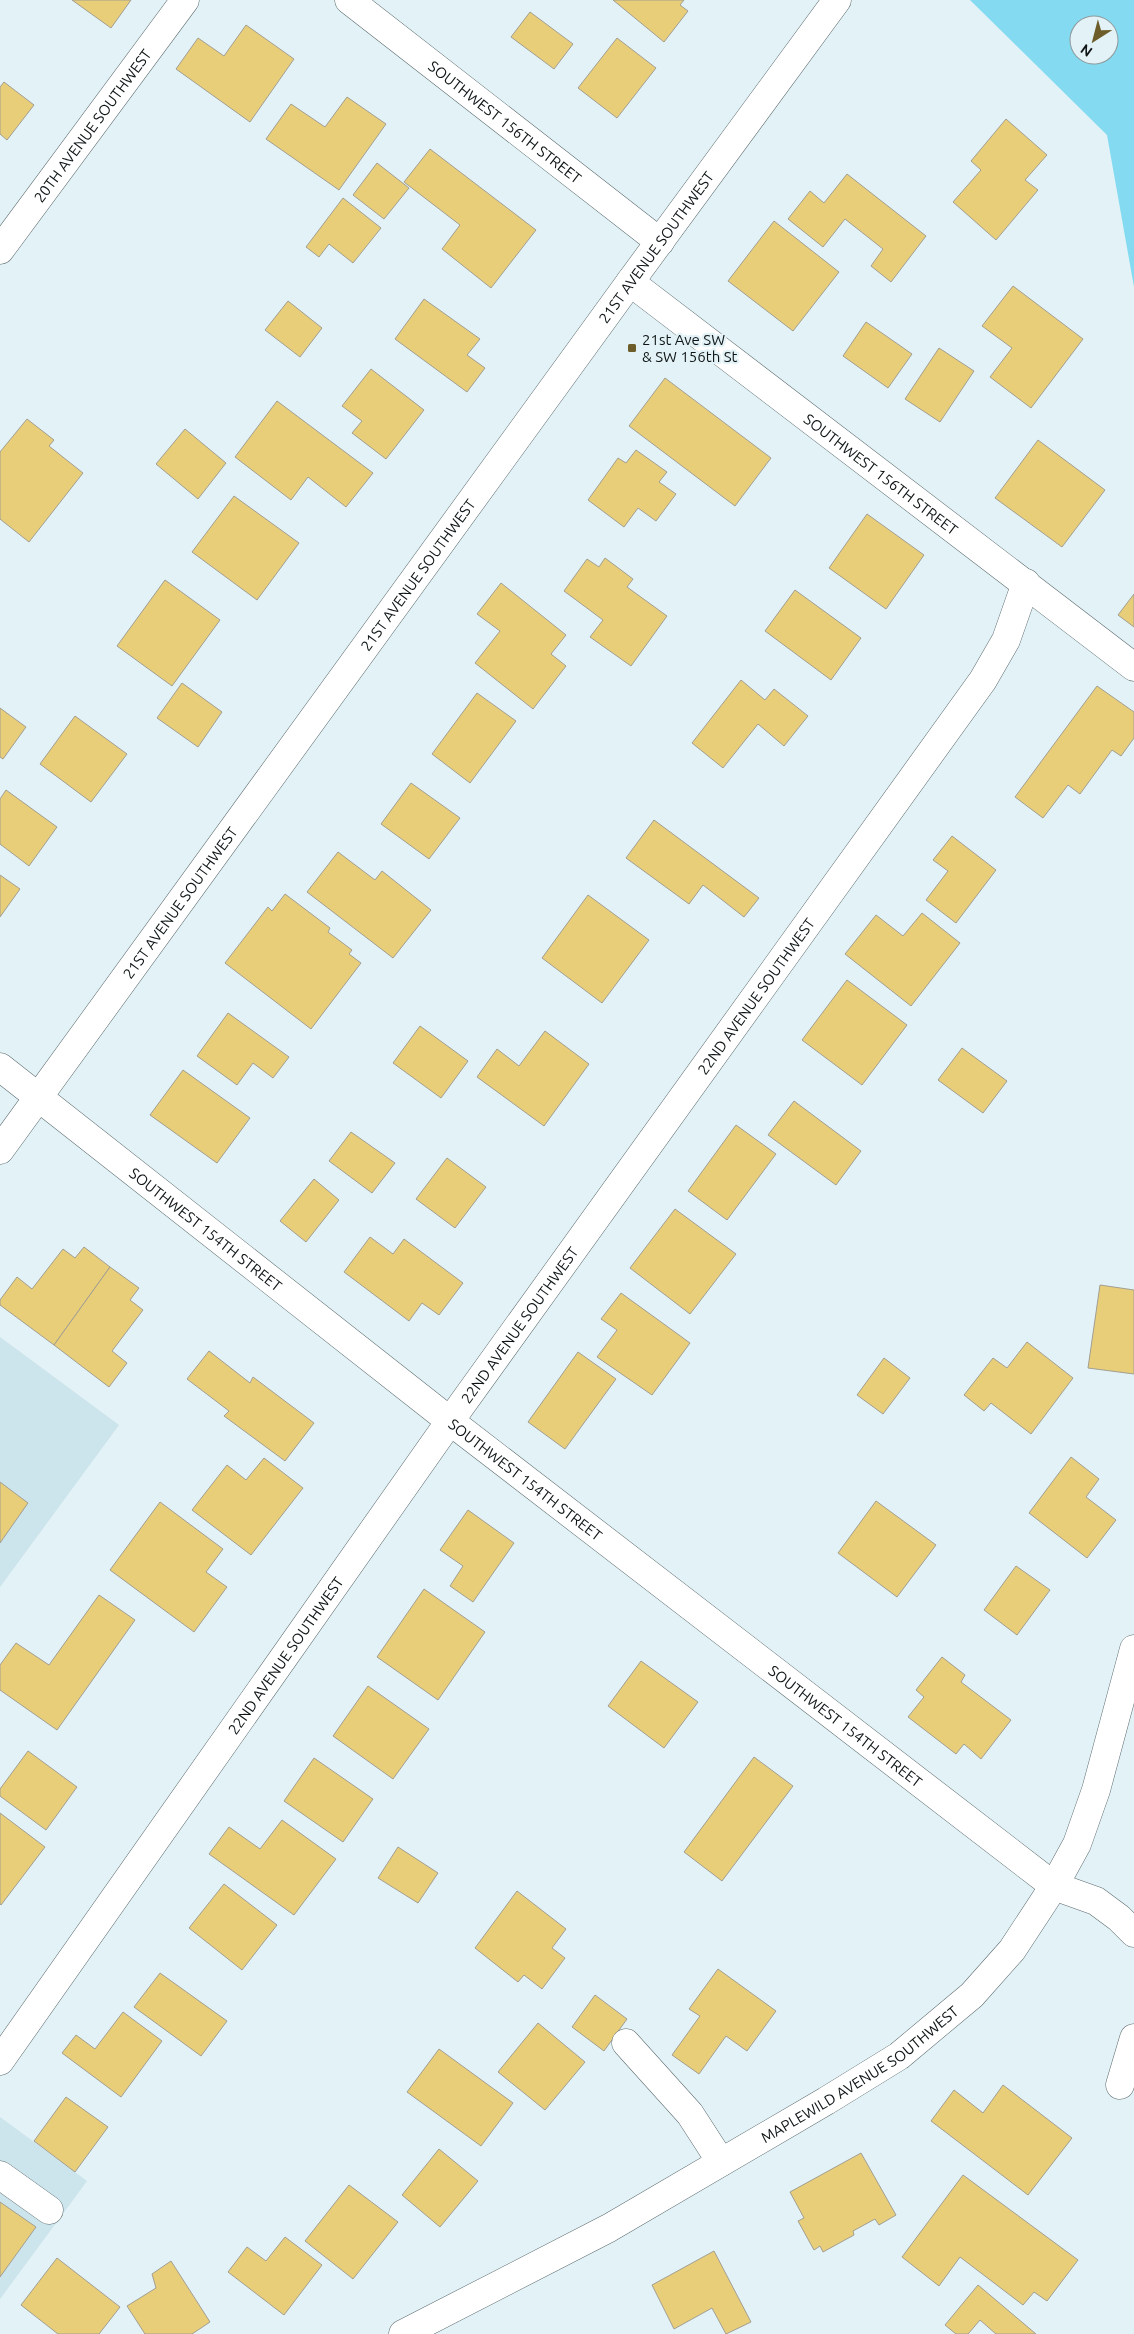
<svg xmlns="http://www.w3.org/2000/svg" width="1134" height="2334" viewBox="0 0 1134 2334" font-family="Ubuntu,sans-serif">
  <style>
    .built { fill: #cce4eb }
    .green { fill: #84dbf1; fill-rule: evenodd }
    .building { fill: #e9ce79; stroke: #a29e92 }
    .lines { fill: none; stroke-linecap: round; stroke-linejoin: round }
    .minor-casing { stroke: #5e6c70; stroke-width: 29 }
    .minor { stroke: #fff; stroke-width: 28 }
    .poi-dot { fill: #6d5d2a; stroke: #e2f2f6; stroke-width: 2 }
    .labels { text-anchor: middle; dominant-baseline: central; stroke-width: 4.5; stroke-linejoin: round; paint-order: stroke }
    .street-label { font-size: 15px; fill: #0f1516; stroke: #e2f2f6 }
    .poi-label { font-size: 15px; fill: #0f1516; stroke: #e2f2f6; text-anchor: start }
  </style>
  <rect width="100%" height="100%" fill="#e2f2f6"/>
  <!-- built -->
  <g class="built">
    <path d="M0,1337l119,88 -119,162z"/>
    <path d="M0,2117l87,64 -87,118z"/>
  </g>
  <!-- green -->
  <path class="green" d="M970,0h164v287l-27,-152zM1079,25h30v30h-30z"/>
  <!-- building -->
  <g class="building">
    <path d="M72,0h59l-20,28z"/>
    <path d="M613,0h71l-4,5 8,6 -24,31z"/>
    <path d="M530,12l43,32 -19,25 -43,-32z"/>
    <path d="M246,25l48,34 -44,63 -74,-53 22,-31 26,18z"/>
    <path d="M617,38l39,30 -39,50 -39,-30z"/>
    <path d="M4,82l30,23 -27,35 -7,-6v-47z"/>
    <path d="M347,97l39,27 -47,66 -73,-51 25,-35 34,23z"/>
    <path d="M1006,119l41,36 -22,25 13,10 -42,50 -43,-38 28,-32 -10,-9z"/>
    <path d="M430,149l106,81 -45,58 -49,-39 18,-24 -56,-43z"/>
    <path d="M377,163l32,25 -25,31 -31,-24z"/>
    <path d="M847,174l79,62 -35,46 -20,-16 12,-17 -38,-30 -22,28 -35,-28 22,-28 14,12z"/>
    <path d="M343,198l38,30 -28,35 -24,-19 -10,13 -13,-10z"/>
    <path d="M774,221l65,51 -46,59 -65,-50z"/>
    <path d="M1013,286l70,53 -52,69 -41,-31 22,-29 -30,-22z"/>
    <path d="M424,299l56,40 -13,16 18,13 -18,24 -72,-53z"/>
    <path d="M288,301l34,27 -22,29 -35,-27z"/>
    <path d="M866,322l46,32 -24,34 -45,-32z"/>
    <path d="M939,348l35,23 -34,51 -35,-23z"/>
    <path d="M371,369l53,41 -38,49 -34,-26 10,-12 -20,-15z"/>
    <path d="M665,378l106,80 -36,48 -106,-80z"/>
    <path d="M277,401l96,72 -27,34 -38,-30 -17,23 -56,-43z"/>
    <path d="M27,419l27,21 -5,6 34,27 -54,69 -29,-23v-67z"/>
    <path d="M185,429l41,34 -28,36 -42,-35z"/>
    <path d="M1038,440l67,50 -43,57 -67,-49z"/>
    <path d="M636,450l31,22 -8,10 17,12 -20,27 -18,-13 -14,19 -36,-27 30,-42 8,5z"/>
    <path d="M234,496l65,47 -42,57 -65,-48z"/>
    <path d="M867,514l57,41 -38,54 -57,-41z"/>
    <path d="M605,558l28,21 -6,8 40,29 -36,50 -41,-29 13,-17 -39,-29 23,-32 12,8z"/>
    <path d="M165,580l55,40 -48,66 -55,-40z"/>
    <path d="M501,583l65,52 -15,19 15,12 -33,43 -58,-46 25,-32 -23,-17z"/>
    <path d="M795,590l66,48 -30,42 -66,-49z"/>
    <path d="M1134,594v33l-16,-12z"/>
    <path d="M741,680l24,20 9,-11 34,27 -24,30 -26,-22 -35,44 -31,-25z"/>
    <path d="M182,683l40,29 -24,35 -41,-29z"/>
    <path d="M1097,686l37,26v26l-13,18 -9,-6 -32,44 -12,-9 -25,33 -28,-21z"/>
    <path d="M477,693l39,28 -46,62 -38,-29z"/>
    <path d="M0,708l26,19 -23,32 -3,-2z"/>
    <path d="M75,716l52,38 -36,48 -51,-38z"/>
    <path d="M411,783l49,35 -31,41 -48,-35z"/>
    <path d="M6,790l51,37 -28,39 -29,-22v-45z"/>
    <path d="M654,820l105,78 -15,19 -41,-32 -14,19 -63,-46z"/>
    <path d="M952,836l44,34 -40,53 -30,-23 22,-29 -15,-11z"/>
    <path d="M338,852l37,28 7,-9 49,39 -38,48 -86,-66z"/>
    <path d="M0,875l20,14 -20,28z"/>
    <path d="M285,894l45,34 -2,4 24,18 -3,4 12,9 -50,66 -86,-66 43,-56 4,4z"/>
    <path d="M588,895l61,45 -47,63 -60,-45z"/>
    <path d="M922,913l38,30 -49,63 -66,-52 31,-39 27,21z"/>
    <path d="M847,980l60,45 -45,60 -60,-45z"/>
    <path d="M228,1013l61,44 -16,21 -20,-15 -16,22 -40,-29z"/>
    <path d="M420,1026l48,35 -27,37 -48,-35z"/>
    <path d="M545,1031l44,33 -45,62 -67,-49 20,-28 22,17z"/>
    <path d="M962,1048l45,33 -24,32 -45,-33z"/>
    <path d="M183,1070l67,48 -33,45 -67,-48z"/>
    <path d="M794,1101l67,50 -25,34 -68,-50z"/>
    <path d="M736,1125l40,29 -49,66 -39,-29z"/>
    <path d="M351,1132l44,31 -23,30 -43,-32z"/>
    <path d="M447,1158l39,29 -31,41 -39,-29z"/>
    <path d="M314,1179l25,21 -33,42 -26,-21z"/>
    <path d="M675,1209l61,45 -46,60 -60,-46z"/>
    <path d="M370,1237l23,17 11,-15 59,44 -24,32 -17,-12 -13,18 -65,-49z"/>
    <path d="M84,1247l26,20 -56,78 -54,-40v-5l17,-23 15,12 31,-40 12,9z"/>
    <path d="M110,1267l29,21 -9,12 13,10 -31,41 15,12 -18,24 -55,-42z"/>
    <path d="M1100,1285l34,5v84l-46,-6z"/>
    <path d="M621,1293l69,50 -38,52 -55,-38 20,-27 -16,-11z"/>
    <path d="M1027,1342l46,36 -42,56 -40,-31 -7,8 -20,-16 29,-37 14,10z"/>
    <path d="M209,1351l41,32 3,-6 61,46 -29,38 -61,-45 5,-5 -42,-32z"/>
    <path d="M578,1352l38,27 -51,70 -37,-27z"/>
    <path d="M884,1358l26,20 -27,36 -26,-19z"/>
    <path d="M1071,1457l28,22 -13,18 30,23 -29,38 -58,-45z"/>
    <path d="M264,1458l39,30 -52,67 -59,-45 35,-45 19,15z"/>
    <path d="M0,1482l28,21 -28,40z"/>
    <path d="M876,1501l60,44 -39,52 -59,-44z"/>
    <path d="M160,1502l63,47 -17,23 21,15 -33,45 -84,-62z"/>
    <path d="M468,1510l46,33 -41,59 -23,-16 13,-20 -23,-16z"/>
    <path d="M1016,1566l34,24 -33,45 -33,-25z"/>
    <path d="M424,1589l61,43 -47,68 -61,-43z"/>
    <path d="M99,1595l36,25 -78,110 -57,-40v-25l16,-22 33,22z"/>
    <path d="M942,1657l23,18 -4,7 50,38 -30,39 -17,-15 -8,10 -48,-37 16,-20 -8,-7z"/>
    <path d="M641,1661l57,41 -34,46 -56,-42z"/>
    <path d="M368,1686l61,43 -36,50 -60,-43z"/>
    <path d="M28,1751l49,36 -31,43 -46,-34v-7z"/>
    <path d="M754,1757l39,29 -71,95 -38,-29z"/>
    <path d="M314,1758l59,41 -30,43 -59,-41z"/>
    <path d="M0,1813l45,34 -44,58 -1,-1z"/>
    <path d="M282,1820l54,39 -42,56 -85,-61 20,-27 31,22z"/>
    <path d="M398,1847l40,26 -20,30 -40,-25z"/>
    <path d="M224,1884l53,41 -35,45 -53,-42z"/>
    <path d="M517,1891l49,38 -14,19 13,10 -23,31 -18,-14 -6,7 -43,-34z"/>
    <path d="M718,1969l58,42 -29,40 -21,-15 -27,38 -27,-19 28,-39 -11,-7z"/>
    <path d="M160,1973l67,48 -26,35 -67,-49z"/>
    <path d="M595,1995l32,24 -23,32 -32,-24z"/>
    <path d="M123,2012l39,29 -41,56 -59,-44 14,-18 19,14z"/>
    <path d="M538,2023l47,39 -40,48 -47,-38z"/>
    <path d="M439,2049l74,54 -32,43 -74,-54z"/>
    <path d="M1003,2085l69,53 -44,57 -97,-74 23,-31 29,23z"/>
    <path d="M66,2097l42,30 -33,45 -41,-31z"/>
    <path d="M439,2149l39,32 -38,46 -38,-32z"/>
    <path d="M861,2153l35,62 -17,10 -4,-6 -22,12 1,4 -31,17 -3,-6 -6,4 -16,-29 6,-3 -14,-26z"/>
    <path d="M963,2175l115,85 -31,41 -13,-9 -11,13 -63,-48 -21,29 -37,-29z"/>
    <path d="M349,2185l49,37 -45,57 -48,-38z"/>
    <path d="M0,2202l36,25 -36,50z"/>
    <path d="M285,2237l37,28 -38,50 -56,-43 19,-25 19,14z"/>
    <path d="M714,2251l37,71 -25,12 -14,-26 -38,21 -22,-44z"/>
    <path d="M57,2258l63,49 -21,27h-41l-37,-29z"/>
    <path d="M171,2261l39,61 -18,12h-47l-18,-28 29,-18 -4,-14z"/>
    <path d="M978,2285l58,49h-40l-16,-14 -12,14h-12l-11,-9z"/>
  </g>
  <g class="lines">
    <defs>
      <g id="minor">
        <path id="s1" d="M349,0l311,242"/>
        <path id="s2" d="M0,250l185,-250"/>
        <path id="s3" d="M630,282l504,385"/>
        <path id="s4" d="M0,1067l450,354 604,465 42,15 23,17 15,15"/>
        <path id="s5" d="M0,1150l630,-868 207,-282"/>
        <path d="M626,2043l64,71 31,48"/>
        <path id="s6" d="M0,2061l450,-640 533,-741 23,-40 20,-57"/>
        <path d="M1120,2085l14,-47"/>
        <path d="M0,2175l49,35"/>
        <path id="s7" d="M403,2334l206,-106 217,-127 73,-45 73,-61 40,-45 42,-64 23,-42 19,-54 38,-141"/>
      </g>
    </defs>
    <!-- minor casing -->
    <use href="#minor" class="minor-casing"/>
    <!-- minor -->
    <use href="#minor" class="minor"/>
  </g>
  <!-- markers -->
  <rect class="poi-dot" x="627" y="343" width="10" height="10" rx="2.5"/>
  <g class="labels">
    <!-- street labels -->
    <g class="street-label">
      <text stroke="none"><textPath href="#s1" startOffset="198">SOUTHWEST 156TH STREET</textPath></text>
      <text stroke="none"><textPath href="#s2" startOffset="155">20TH AVENUE SOUTHWEST</textPath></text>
      <text stroke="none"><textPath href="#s5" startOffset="1116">21ST AVENUE SOUTHWEST</textPath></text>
      <text stroke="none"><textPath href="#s3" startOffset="316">SOUTHWEST 156TH STREET</textPath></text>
      <text stroke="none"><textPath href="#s5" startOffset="711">21ST AVENUE SOUTHWEST</textPath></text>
      <text stroke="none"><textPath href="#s5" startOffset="306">21ST AVENUE SOUTHWEST</textPath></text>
      <text stroke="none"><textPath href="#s6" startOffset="1306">22ND AVENUE SOUTHWEST</textPath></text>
      <text stroke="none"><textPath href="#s4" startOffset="262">SOUTHWEST 154TH STREET</textPath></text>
      <text stroke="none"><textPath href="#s6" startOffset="901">22ND AVENUE SOUTHWEST</textPath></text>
      <text stroke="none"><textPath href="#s4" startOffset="668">SOUTHWEST 154TH STREET</textPath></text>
      <text stroke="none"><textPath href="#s6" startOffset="496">22ND AVENUE SOUTHWEST</textPath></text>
      <text stroke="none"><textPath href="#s4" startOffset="1072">SOUTHWEST 154TH STREET</textPath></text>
      <text stroke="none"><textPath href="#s7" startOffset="526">MAPLEWILD AVENUE SOUTHWEST</textPath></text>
    </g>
    <!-- poi labels -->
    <g class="poi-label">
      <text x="642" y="339">21st Ave SW<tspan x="642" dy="17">&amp; SW 156th St</tspan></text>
    </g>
  </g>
  <!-- north arrow -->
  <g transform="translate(1094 40) rotate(216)"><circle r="24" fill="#e2f2f6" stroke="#8e9a9c"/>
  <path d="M0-4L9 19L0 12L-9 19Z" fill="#6d5d2a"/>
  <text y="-8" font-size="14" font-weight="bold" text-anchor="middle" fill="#0f1516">N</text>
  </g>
</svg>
